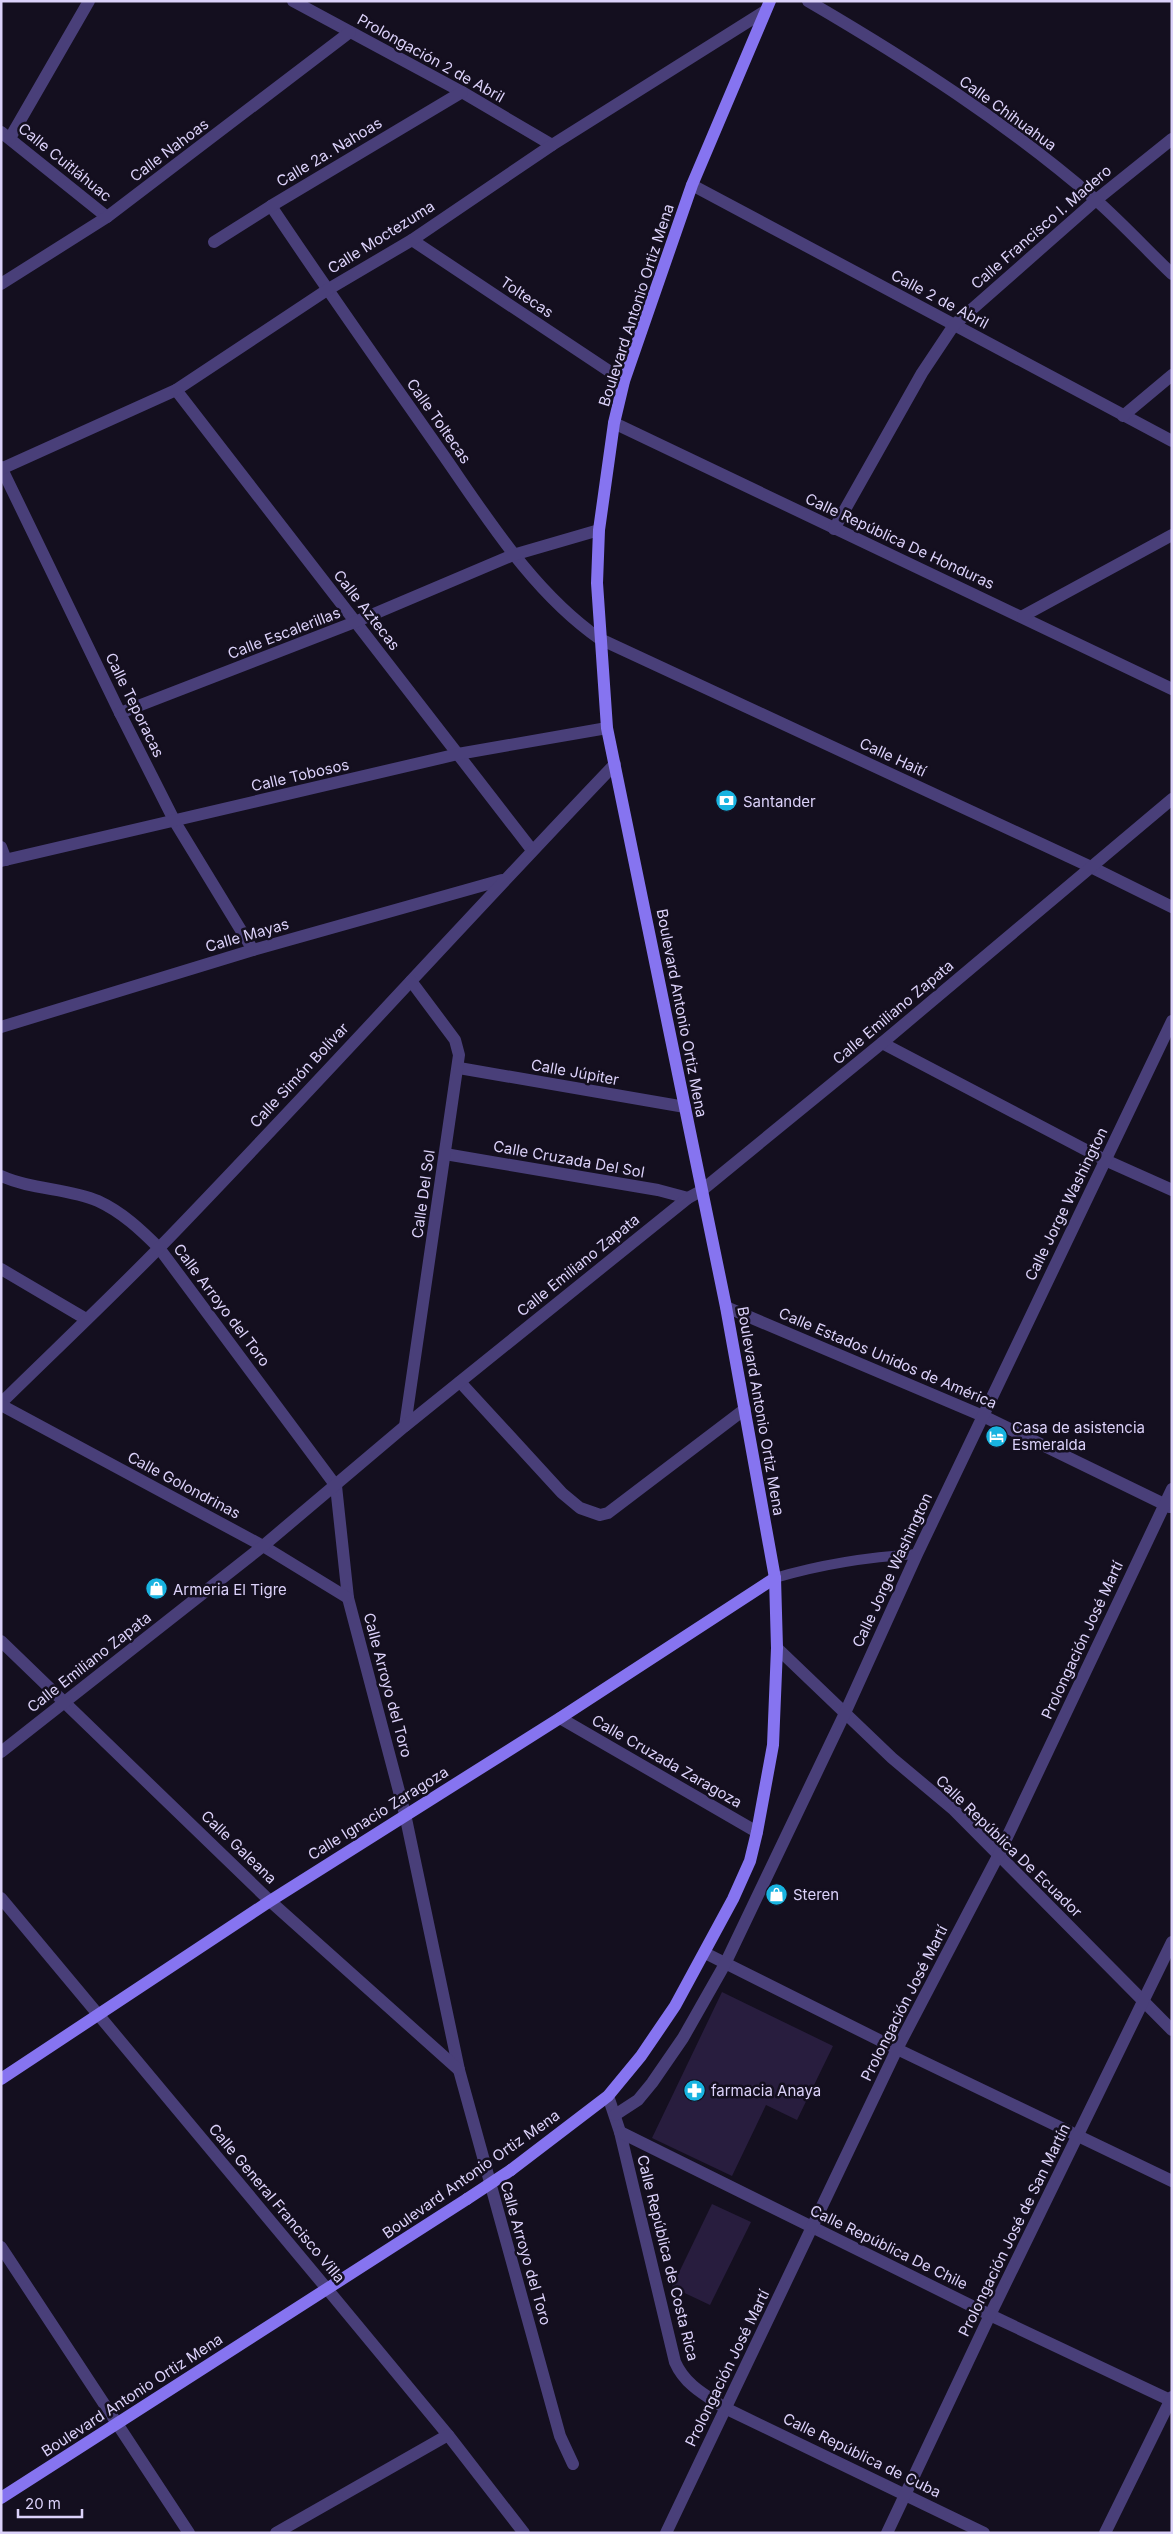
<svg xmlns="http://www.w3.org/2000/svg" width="1173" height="2534" viewBox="0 0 1173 2534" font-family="Inter,sans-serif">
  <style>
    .building { fill: #281d3e }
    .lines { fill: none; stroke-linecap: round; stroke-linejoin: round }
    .lane { stroke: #493f79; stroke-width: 10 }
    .street { stroke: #493f79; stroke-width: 12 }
    .secondary { stroke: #8674f0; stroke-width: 12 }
    .secondary-bridge { stroke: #8674f0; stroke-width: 12 }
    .labels { text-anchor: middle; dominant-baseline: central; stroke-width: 5; stroke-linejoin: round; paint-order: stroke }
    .street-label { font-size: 15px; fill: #dcd2fa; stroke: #140f1f }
    .poi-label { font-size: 15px; fill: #dcd2fa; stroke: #140f1f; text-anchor: start }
  </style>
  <rect width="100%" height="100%" fill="#140f1f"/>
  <!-- building -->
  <g class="building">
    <path d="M722,1992l111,54 -36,74 -31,-15 -34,71 -80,-38z"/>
    <path d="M712,2204l39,18 -41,83 -38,-18z"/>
  </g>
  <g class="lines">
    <!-- lane -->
    <path class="lane" d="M775,1578c47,-14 93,-21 142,-24"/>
    <!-- street -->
    <g class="street">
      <path d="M293,1l169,91 90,53"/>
      <path d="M808,1c101,59 199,122 288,199 26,23 50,49 76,74"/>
      <path d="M1,132l106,85"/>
      <path d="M10,138l79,-137"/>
      <path d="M692,185l480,256"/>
      <path d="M271,206c54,81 110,160 166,240 48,68 93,144 163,193l491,228 81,40"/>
      <path d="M412,240l212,141"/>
      <path d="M214,242l57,-36 191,-114"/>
      <path d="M1,284l106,-67 243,-185"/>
      <path d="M176,390l356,460"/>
      <path d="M1123,416l49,-41"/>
      <path d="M614,423l558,266"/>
      <path d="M1,467l119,246 55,109 78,128"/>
      <path d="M1,469l175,-79 151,-100 85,-50 140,-95 213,-134"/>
      <path d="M834,529l88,-156 32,-48 142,-125 76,-61"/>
      <path d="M1023,616l149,-81"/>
      <path d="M120,713l235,-91 158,-67 86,-25"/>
      <path d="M1,847l5,13"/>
      <path d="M1,861l457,-107 149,-26"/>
      <path d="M1,1027l252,-77 249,-70"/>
      <path d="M882,1043l223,117 67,30"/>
      <path d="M459,1068l226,39"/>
      <path d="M445,1154l213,36 30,8"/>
      <path d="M1,1176c31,14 67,12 97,25 24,11 43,29 61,47l177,238 12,112 57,216 54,256 101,366 13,28"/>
      <path d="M1,1269l85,50"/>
      <path d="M726,1307l257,109 187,91"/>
      <path d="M460,1382l102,111 18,15 20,7 8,-2 137,-104"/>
      <path d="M1,1403c53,-52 107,-103 159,-156 154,-159 302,-323 455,-483"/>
      <path d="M1,1405l262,141 85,52"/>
      <path d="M405,1426l54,-371 -4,-15 -44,-59"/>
      <path d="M1,1641l269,260 189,169"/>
      <path d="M777,1648l115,110 62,52 218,220"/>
      <path d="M560,1718l197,114"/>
      <path d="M1,1752l262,-206 142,-120 283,-228 13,-7 181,-148 290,-244"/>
      <path d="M1,1898l327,392 120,145 76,98"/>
      <path d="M705,1953l192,96 275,132"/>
      <path d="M608,2096l12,36 55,230c10,23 30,33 50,46l259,125"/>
      <path d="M615,2115l23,-15 14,-17 31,-45 42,-74 120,-251 72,-159 255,-533"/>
      <path d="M620,2132l370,183 182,86"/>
      <path d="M1,2247l188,286"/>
      <path d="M276,2533l172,-98"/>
      <path d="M666,2533l231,-484 102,-195 173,-365"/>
      <path d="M887,2533l103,-218 182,-373"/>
      <path d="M1105,2533l67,-136"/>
    </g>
    <!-- secondary -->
    <g class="secondary">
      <path d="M1,2079l269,-178 290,-183 215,-140"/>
      <path d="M511,2170l97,-74 33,-40 34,-50 58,-107 17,-38 7,-29 16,-87 4,-97 -2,-70 -49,-271 -119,-579 -10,-145 2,-53 15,-107 10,-42 68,-196 78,-184"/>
      <path d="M1,2498l466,-299"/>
    </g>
    <!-- secondary-bridge -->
    <path class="secondary-bridge" d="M467,2199l44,-29"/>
  </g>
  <!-- icons -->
  <defs>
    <symbol id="bank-disc" viewBox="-11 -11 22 22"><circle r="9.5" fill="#18b3e0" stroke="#140f1f"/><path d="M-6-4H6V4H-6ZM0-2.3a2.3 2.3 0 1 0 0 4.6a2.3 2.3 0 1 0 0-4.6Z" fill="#fff"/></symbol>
    <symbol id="hotel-disc" viewBox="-11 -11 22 22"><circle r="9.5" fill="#18b3e0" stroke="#140f1f"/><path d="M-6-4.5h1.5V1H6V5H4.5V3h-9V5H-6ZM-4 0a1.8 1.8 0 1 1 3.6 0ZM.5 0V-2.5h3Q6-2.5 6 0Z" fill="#fff"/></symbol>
    <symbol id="shop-disc" viewBox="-11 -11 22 22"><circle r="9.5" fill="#18b3e0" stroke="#140f1f"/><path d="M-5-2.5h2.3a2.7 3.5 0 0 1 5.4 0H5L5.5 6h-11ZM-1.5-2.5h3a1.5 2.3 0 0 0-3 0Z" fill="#fff"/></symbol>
    <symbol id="pharmacy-disc" viewBox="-11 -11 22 22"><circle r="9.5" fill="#18b3e0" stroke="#140f1f"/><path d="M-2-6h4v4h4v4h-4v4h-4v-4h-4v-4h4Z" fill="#fff"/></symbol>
  </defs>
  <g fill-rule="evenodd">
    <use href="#bank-disc" x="714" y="788" width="25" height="25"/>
    <use href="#hotel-disc" x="984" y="1424" width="25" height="25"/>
    <use href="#shop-disc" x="144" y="1576" width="25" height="25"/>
    <use href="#shop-disc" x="764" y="1882" width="25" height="25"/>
    <use href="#pharmacy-disc" x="682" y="2078" width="25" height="25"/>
  </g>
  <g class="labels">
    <!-- street labels -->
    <g class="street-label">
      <text transform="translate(431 58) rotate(29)">Prolongación 2 de Abril</text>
      <text transform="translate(1008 113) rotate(36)">Calle Chihuahua</text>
      <text transform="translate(169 150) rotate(-37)">Calle Nahoas</text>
      <text transform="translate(329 152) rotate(-31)">Calle 2a. Nahoas</text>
      <text transform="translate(65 162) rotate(39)">Calle Cuitláhuac</text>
      <text transform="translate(1041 227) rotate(-41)">Calle Francisco I. Madero</text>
      <text transform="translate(381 237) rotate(-32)">Calle Moctezuma</text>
      <text transform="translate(527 297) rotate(34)">Toltecas</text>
      <text transform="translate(940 299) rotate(28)">Calle 2 de Abril</text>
      <text transform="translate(636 305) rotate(-72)">Boulevard Antonio Ortiz Mena</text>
      <text transform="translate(439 421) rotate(55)">Calle Toltecas</text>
      <text transform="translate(900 541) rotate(25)">Calle República De Honduras</text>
      <text transform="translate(367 610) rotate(52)">Calle Aztecas</text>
      <text transform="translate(284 633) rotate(-21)">Calle Escalerillas</text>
      <text transform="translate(135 705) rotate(64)">Calle Teporacas</text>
      <text transform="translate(893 757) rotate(25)">Calle Haití</text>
      <text transform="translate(300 775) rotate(-13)">Calle Tobosos</text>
      <text transform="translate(247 935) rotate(-16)">Calle Mayas</text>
      <text transform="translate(893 1012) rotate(-40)">Calle Emiliano Zapata</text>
      <text transform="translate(682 1013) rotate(79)">Boulevard Antonio Ortiz Mena</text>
      <text transform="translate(575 1072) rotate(10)">Calle Júpiter</text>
      <text transform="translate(299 1075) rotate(-47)">Calle Simón Bolívar</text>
      <text transform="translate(569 1159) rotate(10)">Calle Cruzada Del Sol</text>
      <text transform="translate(423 1194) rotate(-82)">Calle Del Sol</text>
      <text transform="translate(1066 1204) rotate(-64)">Calle Jorge Washington</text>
      <text transform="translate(578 1265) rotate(-39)">Calle Emiliano Zapata</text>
      <text transform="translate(222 1305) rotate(53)">Calle Arroyo del Toro</text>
      <text transform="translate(888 1358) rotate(23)">Calle Estados Unidos de América</text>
      <text transform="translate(761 1411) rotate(80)">Boulevard Antonio Ortiz Mena</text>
      <text transform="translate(184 1485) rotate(28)">Calle Golondrinas</text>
      <text transform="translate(892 1570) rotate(-65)">Calle Jorge Washington</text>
      <text transform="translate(1082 1640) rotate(-65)">Prolongación José Martí</text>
      <text transform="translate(89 1662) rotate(-38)">Calle Emiliano Zapata</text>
      <text transform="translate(388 1685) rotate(75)">Calle Arroyo del Toro</text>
      <text transform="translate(667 1761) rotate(30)">Calle Cruzada Zaragoza</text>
      <text transform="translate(378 1813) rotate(-32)">Calle Ignacio Zaragoza</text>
      <text transform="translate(1009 1846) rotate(44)">Calle República De Ecuador</text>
      <text transform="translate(239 1847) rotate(44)">Calle Galeana</text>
      <text transform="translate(904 2003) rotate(-63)">Prolongación José Martí</text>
      <text transform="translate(471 2174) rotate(-35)">Boulevard Antonio Ortiz Mena</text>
      <text transform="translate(277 2203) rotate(50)">Calle General Francisco Villa</text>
      <text transform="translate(1014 2230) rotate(-64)">Prolongación José de San Martín</text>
      <text transform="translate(889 2247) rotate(26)">Calle República De Chile</text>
      <text transform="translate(526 2253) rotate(74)">Calle Arroyo del Toro</text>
      <text transform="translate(668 2258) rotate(76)">Calle República de Costa Rica</text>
      <text transform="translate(727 2368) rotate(-64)">Prolongación José Martí</text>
      <text transform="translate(132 2395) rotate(-33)">Boulevard Antonio Ortiz Mena</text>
      <text transform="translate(862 2455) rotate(26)">Calle República de Cuba</text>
    </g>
    <!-- poi labels -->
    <g class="poi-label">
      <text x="743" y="801">Santander</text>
      <text x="1012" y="1427">Casa de asistencia<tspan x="1012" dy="17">Esmeralda</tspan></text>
      <text x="173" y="1589">Armeria El Tigre</text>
      <text x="793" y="1894">Steren</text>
      <text x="711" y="2090">farmacia Anaya</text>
    </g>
  </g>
  <!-- border -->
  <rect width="1173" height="2534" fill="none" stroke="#dcd2fa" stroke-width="5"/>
  <!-- scale -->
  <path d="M18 2509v8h64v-8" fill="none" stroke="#dcd2fa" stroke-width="2.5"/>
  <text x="25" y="2509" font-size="15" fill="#dcd2fa" stroke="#140f1f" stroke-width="4" paint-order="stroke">20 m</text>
</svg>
